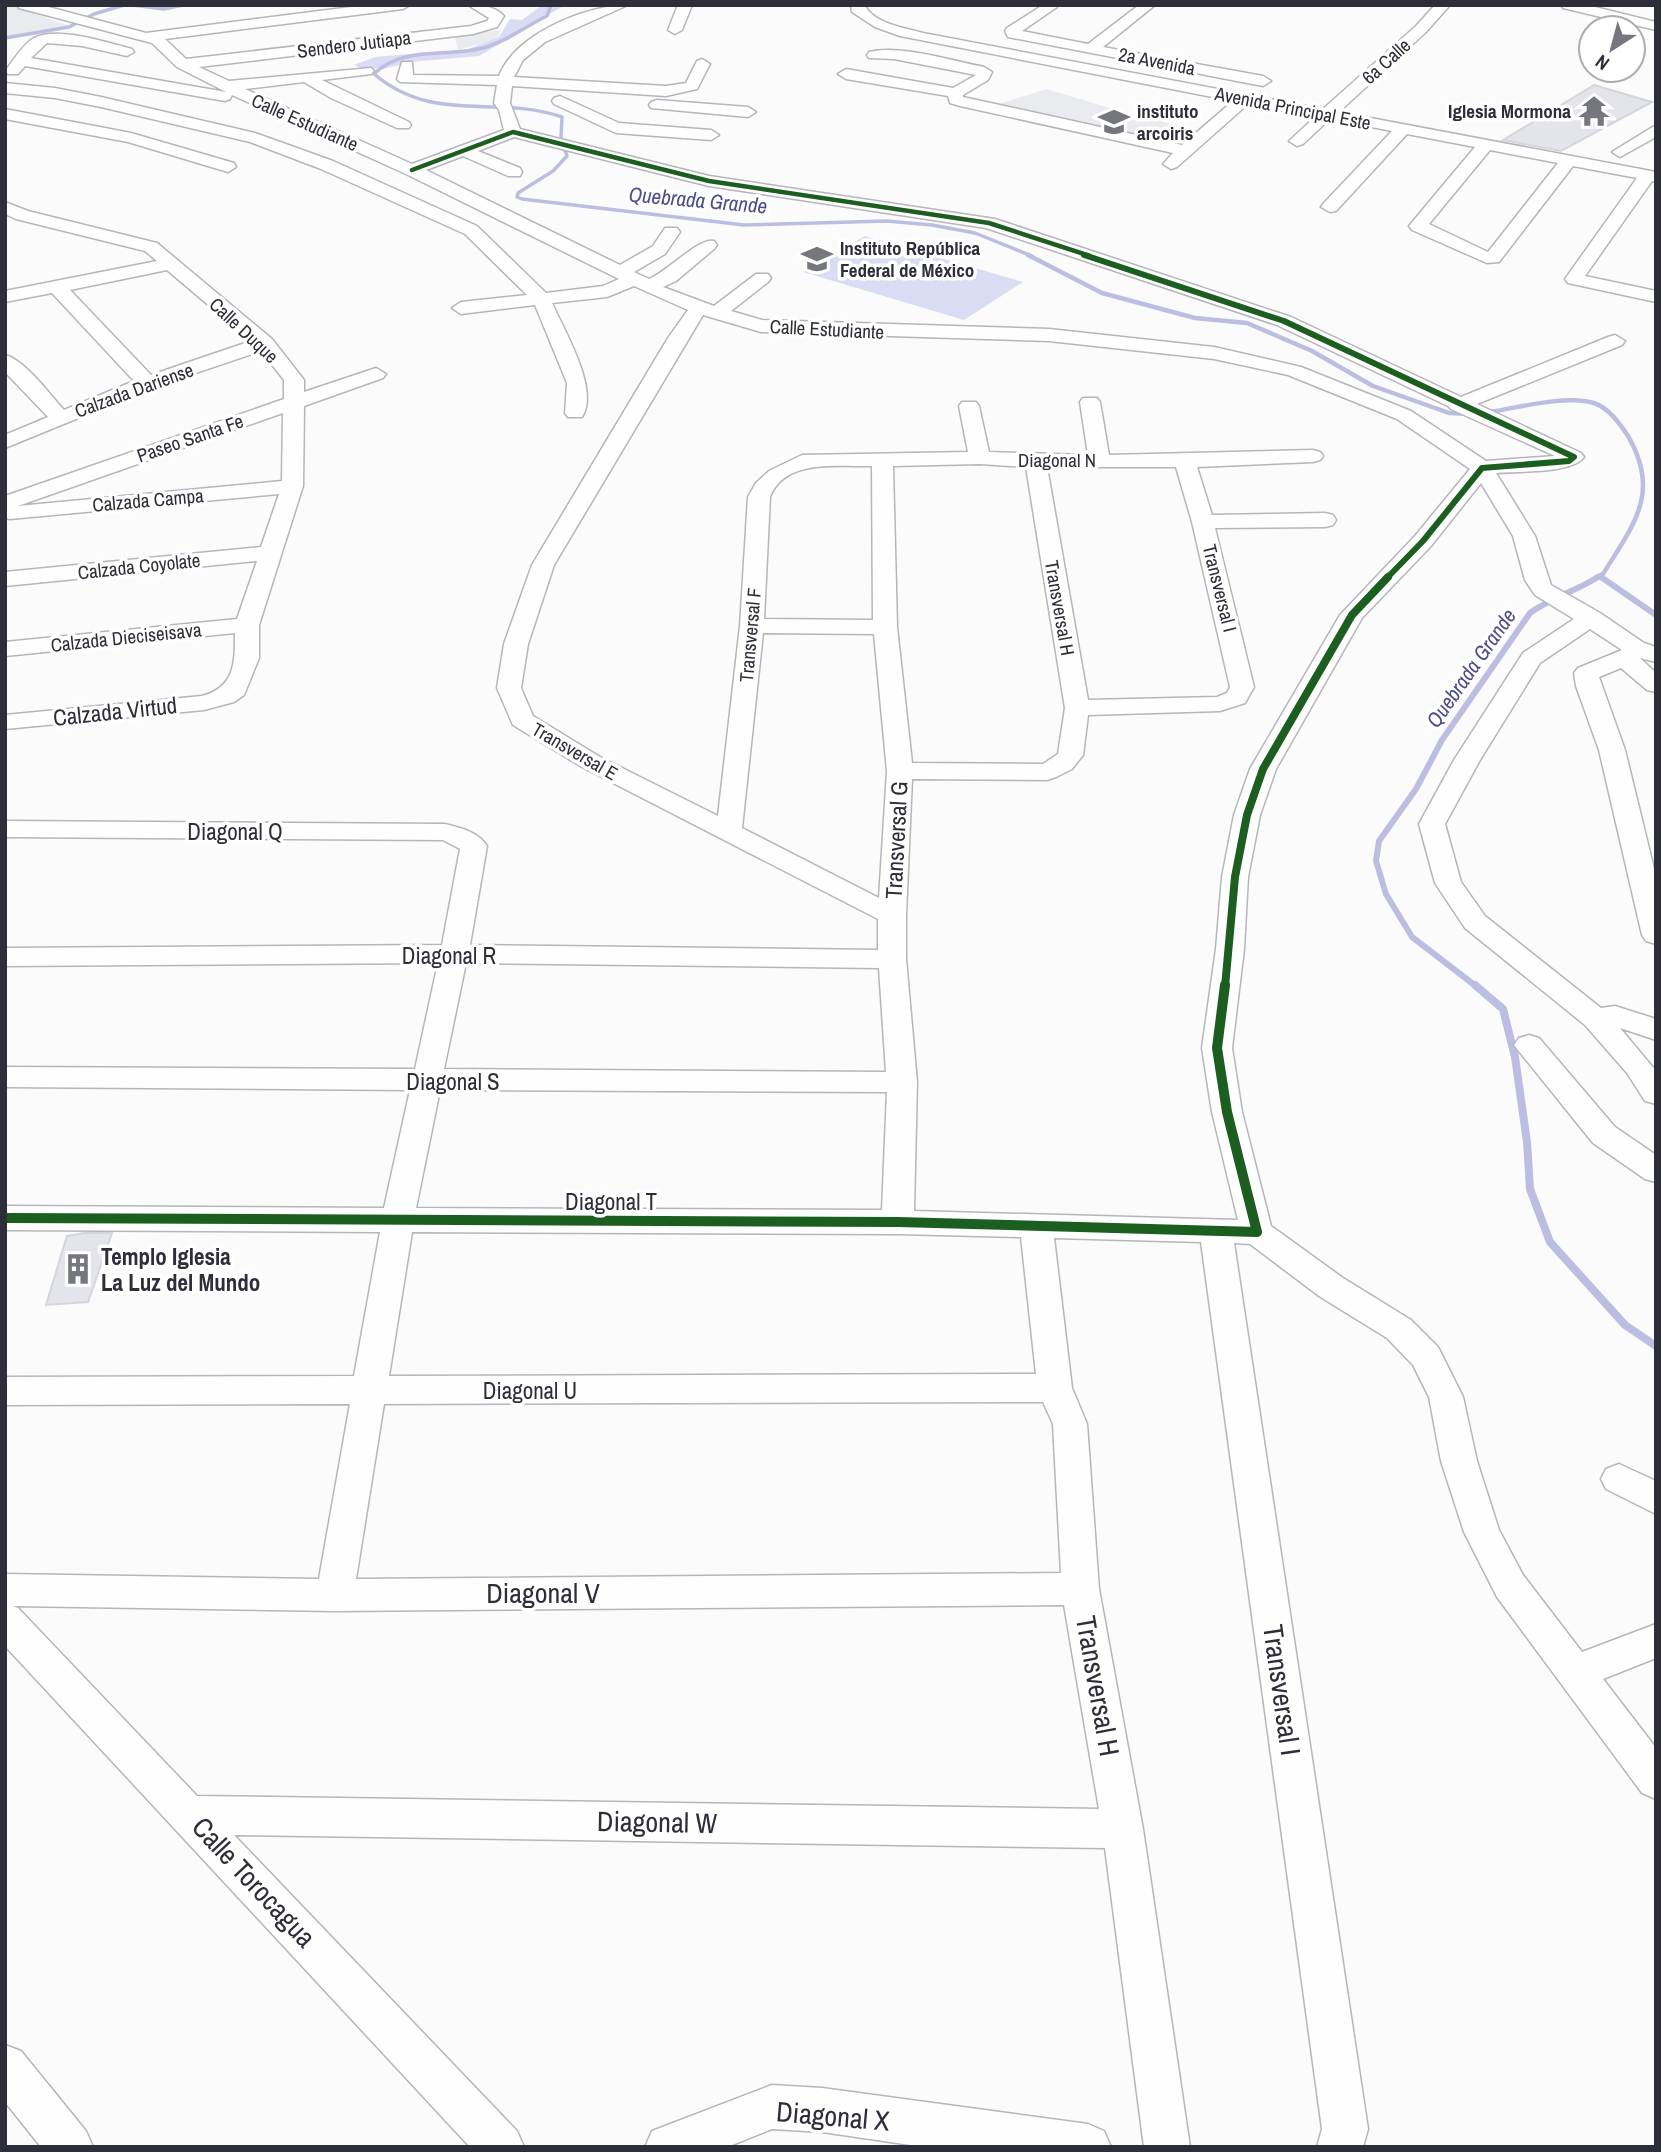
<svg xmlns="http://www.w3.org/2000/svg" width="1661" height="2152" viewBox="0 0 1661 2152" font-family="'Archivo Narrow',sans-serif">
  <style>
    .built { fill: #eaebee }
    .green { fill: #dadcf3 }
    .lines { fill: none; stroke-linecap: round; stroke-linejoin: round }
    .stream-far3 { stroke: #bbbee1; stroke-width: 3.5 }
    .stream-far2 { stroke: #bbbee1; stroke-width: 4.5 }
    .stream-far1 { stroke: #bbbee1; stroke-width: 6 }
    .stream { stroke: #bbbee1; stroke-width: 8 }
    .building { fill: #e4e4eb; stroke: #d5d6db; stroke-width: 2 }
    .minor-casing { stroke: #b5b6bb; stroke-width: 3 }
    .minor { fill: #fefefe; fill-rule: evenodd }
    .cycleway-far3-casing { stroke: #fff; stroke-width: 7 }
    .cycleway-far2-casing { stroke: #fff; stroke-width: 9 }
    .cycleway-far1-casing { stroke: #fff; stroke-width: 11 }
    .cycleway-casing { stroke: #fff; stroke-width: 14 }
    .cycleway-far3 { stroke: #1b5e20; stroke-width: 4.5 }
    .cycleway-far2 { stroke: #1b5e20; stroke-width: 6 }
    .cycleway-far1 { stroke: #1b5e20; stroke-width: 8 }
    .cycleway { stroke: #1b5e20; stroke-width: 10 }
    .labels { text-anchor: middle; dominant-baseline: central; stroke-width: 7; stroke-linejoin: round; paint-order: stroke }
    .far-street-label { font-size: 19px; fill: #2d2e3a; stroke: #fff }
    .far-poi-label { font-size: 19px; font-weight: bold; fill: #2d2e3a; stroke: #fff; text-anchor: start }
    .far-water-label { font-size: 21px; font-style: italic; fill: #4b4c8b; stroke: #fff }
    .street-label { font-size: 23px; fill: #2d2e3a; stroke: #fff }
    .poi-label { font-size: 23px; font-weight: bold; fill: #2d2e3a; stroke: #fff; text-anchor: start }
    .near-street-label { font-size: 28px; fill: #2d2e3a; stroke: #fff }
  </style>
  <rect width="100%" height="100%" fill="#fbfbfb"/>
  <!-- built -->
  <g class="built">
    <path d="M5,5h5l63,22 -68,13z"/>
    <path d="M501,30l-4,9 -39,11 -4,-15z"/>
    <path d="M1047,89l76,23 78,19 -22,15 -187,-40z"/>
  </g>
  <!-- green -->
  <g class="green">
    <path d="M542,5h23l-86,51 -68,6 -28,7 -22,-1 -7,-3 21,-8 93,-8 31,-12 11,-18 12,1z"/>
    <path d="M865,236l158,46 -59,38 -161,-48z"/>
  </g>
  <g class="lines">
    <!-- stream-far3 -->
    <g class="stream-far3">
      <path d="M132,5l32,4 19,-4"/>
      <path d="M551,5l-4,11c-21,10 -41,26 -64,32 -36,10 -80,-3 -109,26 61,51 121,20 188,43l-1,21 6,18 -14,15 -35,22 -1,4 5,2 222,26 143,-4 45,4 43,8 57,23"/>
      <path d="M5,38l64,-11 25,-13 30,-9"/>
    </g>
    <!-- stream-far2 -->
    <g class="stream-far2">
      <path d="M1028,255l74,38 93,25 52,5 65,28 61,35 76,27 22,1"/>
      <path d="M1483,413c30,-4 83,-19 111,-10 15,5 26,21 34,33 33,57 6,88 -25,138l-8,5"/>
      <path d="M1599,576l5,3"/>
    </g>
    <!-- stream-far1 -->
    <g class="stream-far1">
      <path d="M1601,577l55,38"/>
      <path d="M1477,987l-65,-50 -26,-43 -10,-33 3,-20 37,-52 26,-49 88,-127c21,-15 46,-22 68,-36"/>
    </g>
    <!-- stream -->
    <path class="stream" d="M1475,985l28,24 12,48 12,85 3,47 20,53 75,83 31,21"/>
  </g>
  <!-- building -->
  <g class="building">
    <path d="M1594,85l58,17 -91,49 -58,-11z"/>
    <path d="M84,1233h28l-24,69 -42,3 21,-69z"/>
  </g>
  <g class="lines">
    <defs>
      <g id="minor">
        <path d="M17,5h24l105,28 221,-28h43l-7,4 -238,30 21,20 285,-33 16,-5 2,-3 -21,-13c14,0 26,1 36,11l-7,11 -24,7 -274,33 30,14 142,-13 3,3 -3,3 -49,6 87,42 2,3 -2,3h-12l-66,-30 -27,-16 -59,7 167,75 92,-34 -5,-20 -5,-7 3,-18 -97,-3 -3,-3 5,-17h10l1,13 86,1c16,-42 87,-71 129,-71l-83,37 -22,18 -9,17 152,9 20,-3 11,-22 5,-2 8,5 -13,25 -31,7 -154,-10 -2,17 10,26 189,47 286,43 296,98 170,80 147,-60 7,-2 10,6 -3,4 -145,59 104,49 3,4c-12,17 -67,14 -88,16l39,63 16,49 49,28 44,30 12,4v15l-16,-4 16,15v19l-9,-2 -26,-22 -22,9 26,73 31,127v67l-10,-3 -4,-6 -43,-185 -23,-64 -2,-13 4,-5 44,-18 -32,-21 -50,34 -60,97 -35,64 16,58 24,34 116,92 14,-2 41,13v21l-36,-12 36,43v33l-11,-3 -18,-28 -42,-48 -120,-97 -30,-45 -16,-59 35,-64 69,-107 51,-34 -39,-24 -10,-15 -12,-44 -32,-53 -50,63 -69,72 -86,151 -16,46 -12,62 -4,72 -12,99 10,64 29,114 72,52 68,42 27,27 25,50 14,64 22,69 24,45 59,77 74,-28v34l-53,21 53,69v51l-14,-6 -145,-196 -33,-65 -23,-71 -12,-64 -16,-32 -26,-27 -68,-42 -69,-52 -16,-1 134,886 -5,18h-46l5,-18 -121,-887 -147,-4 18,150 15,36 12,165 44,240 47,318h-46l-39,-299 -871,-13 283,296 7,16h-54l-465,-501v-72l314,5 31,-175 -345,1v-28l349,-1 26,-144 -375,-2v-24l379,2 26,-118 -405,-3v-20l410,2 23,-106 -433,3v-18l437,-3 18,-96 -17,-9 -438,-3v-16l440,3c16,4 33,8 42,22l-17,99 408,5v-31l-296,-152 -69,-42 -16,-37 7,-44 28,-79 136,-227 20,-28 -54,-24 -27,11 -55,6c12,27 48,87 30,114h-14l-3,-4 2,-30 -32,-78 -74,9 -9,-6 9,-6 66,-7 -62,-61 -144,-65 -71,-27 -149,-35 -46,-9 -50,-5v-10l50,5 46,9 154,36 78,28 144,65 69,67 57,-7 16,-7 -213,-105 -174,-79 -2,4 -5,2 -200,-35 -7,8h-10l-3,-3c8,-10 18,-27 29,-33 24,-12 74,5 98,11l2,3 -7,4 -45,-10 -35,-3 -16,15 195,34 -49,-25 -25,-24 -133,-35zM514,137l195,49 277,42 291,97 171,81 3,3 104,47 -69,5 -75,-50 -110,-44 -87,-20 -165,-18 -287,-9 -31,-9 37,-29 3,-4 -3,-4h-12l-42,32 -51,-19 13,-6 38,-32 3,-4 -3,-4c-15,-4 -47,31 -65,38l-15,-7 31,-18 15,-22 -3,-4h-12l-12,18 -33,19 -194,-95 37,-14 45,20h12l2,-4 -2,-4 -42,-17zM703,315l58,17 288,9 165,18 74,16 109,44 73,50 -55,67 -75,79 -90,154 -16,46 -12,62 -6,72 -14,99 10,64 26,108 -324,-9 3,-129 -11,-123v-44l6,-136 135,1 9,-3 16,-8 11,-14 5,-40 132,-4 25,-8 9,-16 -39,-159 110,-1 8,-2 3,-5 -3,-5 -8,-2 -113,2 -15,-48 116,-5 7,-2 3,-4 -3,-4 -7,-2 -204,5 -9,-53 -3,-4h-14l-3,4 8,53 -99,-3 -10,-46 -3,-4h-14l-3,4 9,46 -166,3 -33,16 -13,12 -8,14 -8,129 -22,190 -118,-59 -67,-41 -12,-28 7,-44 26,-79zM980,464l46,3 39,241 -7,46 -15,10 -131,-1 -15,-136 -4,-161zM872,466l1,154 -109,-1 6,-122c15,-39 69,-30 102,-31zM1047,467h129l16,55 38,165 -3,6 -10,4 -129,3zM763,633l111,1 13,137 -8,127 -137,-70zM466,963l413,5 7,104 -442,-3zM440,1090l447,2 -5,118 -466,-2zM412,1232l486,2 123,3 15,137 -647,2zM1043,1402l10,22 8,149 -705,6 28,-175zM1064,1605l35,204 -902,-13 -179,-188 -5,-2 322,5z"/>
        <path d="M678,5h14l-10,25 -7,4 -7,-4z"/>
        <path d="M851,5h14c7,18 40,23 58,28l400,76 93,-83 19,-21h15l-24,27 -87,80 317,60v10l-4,-1 -67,95 71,15v11l-88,-19 -3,-4 72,-101 -64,-12 -74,96 -12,1 -75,-33 -3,-4 66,-79 -68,-13 -71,77 -6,1 -9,-5 3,-4 68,-72 -62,-12 -27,25 -6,2 -8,-5 26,-24 -67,-13 -71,63 -6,2 -8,-5 10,-11 -213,-47 -10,-3 -2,-7 -102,-17 -8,-5 8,-5 107,19 23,-13 -82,-16 -25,-1 -2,-3 2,-3c31,-8 83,9 115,15l8,5 -4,8 -25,15v2l219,48 51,-44 -333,-65 -25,-9 -23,-15zM1490,150l68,13 -70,89 -59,-28z"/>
        <path d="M1043,5l14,2 -35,24 66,13 51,-39h16l-52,42 160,29 8,5 -8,5 -255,-49 -3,-6 2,-3z"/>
        <path d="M1561,5h26l69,17v8l-93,-22z"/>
        <path d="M560,96l59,27 92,7 8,5 -8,5 -95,-7 -62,-29 -2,-3 2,-3z"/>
        <path d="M657,100l91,7 8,5 -8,5 -97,-9 -2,-3 2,-3z"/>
        <path d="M5,109l126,24 103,30 2,4 -8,5 -100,-30 -123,-23z"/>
        <path d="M1656,125v12l-36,20 -8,-5z"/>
        <path d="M5,202l23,9 129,32 115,96 32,41v12l72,-24 10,6 -3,4 -79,28 -1,80 -44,139v33l-15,37 -10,7 -30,8 -199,19v-14l197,-19c33,-9 33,-33 33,-63l-230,23v-14l232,-23 20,-58 -252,25v-14l256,-25 18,-53 -269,25 -5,-1v-22l279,-97v-19l-23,-29 -107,36 -149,61v-13l43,-18 -43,-45v-17c20,5 45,40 59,55l70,-29 -82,-88 -47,9v-11l152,-30 -12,-10 -129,-32 -11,-5zM167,270l84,71 -100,34 -81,-85zM283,413l-1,68 -264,25z"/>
        <path d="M1529,1035l10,3 76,89 41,28v27l-11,-3 -52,-36 -79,-98 5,-7z"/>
        <path d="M1619,1464l37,17v33l-50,-25 -5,-10 5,-10z"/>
        <path d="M5,2045l16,6 65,80 7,16h-52l-36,-45z"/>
        <path d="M772,2085l50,3 266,36 16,7 7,16h-187l-102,-15 -50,-3 -45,18h-82l7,-16z"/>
      </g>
    </defs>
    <!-- minor casing -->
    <use href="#minor" class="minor-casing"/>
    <!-- minor -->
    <use href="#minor" class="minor"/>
    <defs>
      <path id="cycleway-far3" d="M412,170l101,-38 196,49 280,42 101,33"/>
      <path id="cycleway-far2" d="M1084,255l200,66 290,136 -5,4 -87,7 -59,73 -37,38"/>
      <path id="cycleway-far1" d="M1225,987l10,-110 12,-62 16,-46 89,-154 36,-38"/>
      <path id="cycleway" d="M5,1218l893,4 359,10 -30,-120 -10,-64 8,-63"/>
    </defs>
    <!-- cycleway-far3 casing -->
    <use href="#cycleway-far3" class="cycleway-far3-casing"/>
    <!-- cycleway-far2 casing -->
    <use href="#cycleway-far2" class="cycleway-far2-casing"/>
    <!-- cycleway-far1 casing -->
    <use href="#cycleway-far1" class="cycleway-far1-casing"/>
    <!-- cycleway casing -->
    <use href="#cycleway" class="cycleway-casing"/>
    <!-- cycleway-far3 -->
    <use href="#cycleway-far3" class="cycleway-far3"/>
    <!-- cycleway-far2 -->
    <use href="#cycleway-far2" class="cycleway-far2"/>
    <!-- cycleway-far1 -->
    <use href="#cycleway-far1" class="cycleway-far1"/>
    <!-- cycleway -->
    <use href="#cycleway" class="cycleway"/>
  </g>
  <!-- icons -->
  <defs>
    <symbol id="temple-bare" viewBox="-9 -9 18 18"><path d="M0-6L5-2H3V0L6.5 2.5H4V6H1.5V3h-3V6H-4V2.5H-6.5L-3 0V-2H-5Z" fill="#75767e" stroke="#fff" stroke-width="2.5" paint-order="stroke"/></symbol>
    <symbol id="school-bare" viewBox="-9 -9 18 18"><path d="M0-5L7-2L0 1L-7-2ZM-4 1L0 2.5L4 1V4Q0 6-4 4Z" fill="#75767e" stroke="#fff" stroke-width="2.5" paint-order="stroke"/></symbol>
    <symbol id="building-bare" viewBox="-9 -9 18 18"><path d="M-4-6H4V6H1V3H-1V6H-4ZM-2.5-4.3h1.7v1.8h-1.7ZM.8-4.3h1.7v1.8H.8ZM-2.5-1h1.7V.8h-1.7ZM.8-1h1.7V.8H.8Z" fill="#75767e" stroke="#fff" stroke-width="2.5" paint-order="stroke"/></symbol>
  </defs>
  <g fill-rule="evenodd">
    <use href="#temple-bare" x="1572" y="89" width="44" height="44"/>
    <use href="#school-bare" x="1092" y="100" width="44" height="44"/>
    <use href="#school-bare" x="795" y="237" width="44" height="44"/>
    <use href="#building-bare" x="56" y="1247" width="44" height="44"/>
  </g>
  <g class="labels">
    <!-- far-street labels -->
    <g class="far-street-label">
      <text transform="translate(354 44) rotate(-7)">Sendero Jutiapa</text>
      <text transform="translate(1157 61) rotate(11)">2a Avenida</text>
      <text transform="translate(1386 61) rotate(-42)">6a Calle</text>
      <text transform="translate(1293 108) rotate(11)">Avenida Principal Este</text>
      <text transform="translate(305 122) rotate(24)">Calle Estudiante</text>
      <text transform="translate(827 329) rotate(3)">Calle Estudiante</text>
      <text transform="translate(244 330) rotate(43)">Calle Duque</text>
      <text transform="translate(134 390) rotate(-20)">Calzada Dariense</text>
      <text transform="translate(190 438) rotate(-19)">Paseo Santa Fe</text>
      <text x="1057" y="460">Diagonal N</text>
      <text transform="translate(148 500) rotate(-5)">Calzada Campa</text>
      <text transform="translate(139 566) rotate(-6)">Calzada Coyolate</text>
      <text transform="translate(1220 588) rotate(76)">Transversal I</text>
      <text transform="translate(1060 608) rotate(80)">Transversal H</text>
      <text transform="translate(750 635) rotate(-85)">Transversal F</text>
      <text transform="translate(126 637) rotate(-6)">Calzada Dieciseisava</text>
      <text transform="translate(575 751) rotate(30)">Transversal E</text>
    </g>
    <!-- far-poi labels -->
    <g class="far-poi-label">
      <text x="1137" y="111">instituto<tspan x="1137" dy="22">arcoiris</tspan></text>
      <text x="1571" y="111" text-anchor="end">Iglesia Mormona</text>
      <text x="840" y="248">Instituto República<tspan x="840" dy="22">Federal de México</tspan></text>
    </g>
    <!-- far-water labels -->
    <g class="far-water-label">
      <text transform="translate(698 200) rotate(5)">Quebrada Grande</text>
      <text transform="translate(1471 668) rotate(-55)">Quebrada Grande</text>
    </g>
    <!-- street labels -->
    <g class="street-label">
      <text transform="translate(115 711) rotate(-6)">Calzada Virtud</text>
      <text x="235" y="831">Diagonal Q</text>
      <text transform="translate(896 840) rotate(-87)">Transversal G</text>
      <text x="449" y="955">Diagonal R</text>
      <text x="453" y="1081">Diagonal S</text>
      <text x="611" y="1201">Diagonal T</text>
      <text x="530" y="1390">Diagonal U</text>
    </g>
    <!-- poi labels -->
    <g class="poi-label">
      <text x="101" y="1256">Templo Iglesia<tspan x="101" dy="26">La Luz del Mundo</tspan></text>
    </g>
    <!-- near-street labels -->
    <g class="near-street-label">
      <text x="543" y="1593">Diagonal V</text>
      <text transform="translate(1098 1686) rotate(80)">Transversal H</text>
      <text transform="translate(1282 1690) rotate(82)">Transversal I</text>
      <text transform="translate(657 1822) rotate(1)">Diagonal W</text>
      <text transform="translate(254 1882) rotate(47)">Calle Torocagua</text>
      <text transform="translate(833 2116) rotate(5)">Diagonal X</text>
    </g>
  </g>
  <!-- border -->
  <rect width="1661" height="2152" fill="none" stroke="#2d2e3a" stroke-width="14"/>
  <!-- north arrow -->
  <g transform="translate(1612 49) rotate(216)"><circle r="33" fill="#ffffff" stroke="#ababb0" stroke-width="2"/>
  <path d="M0-5L12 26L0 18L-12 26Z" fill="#75767e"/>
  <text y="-10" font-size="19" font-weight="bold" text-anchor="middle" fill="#2d2e3a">N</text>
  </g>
</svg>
